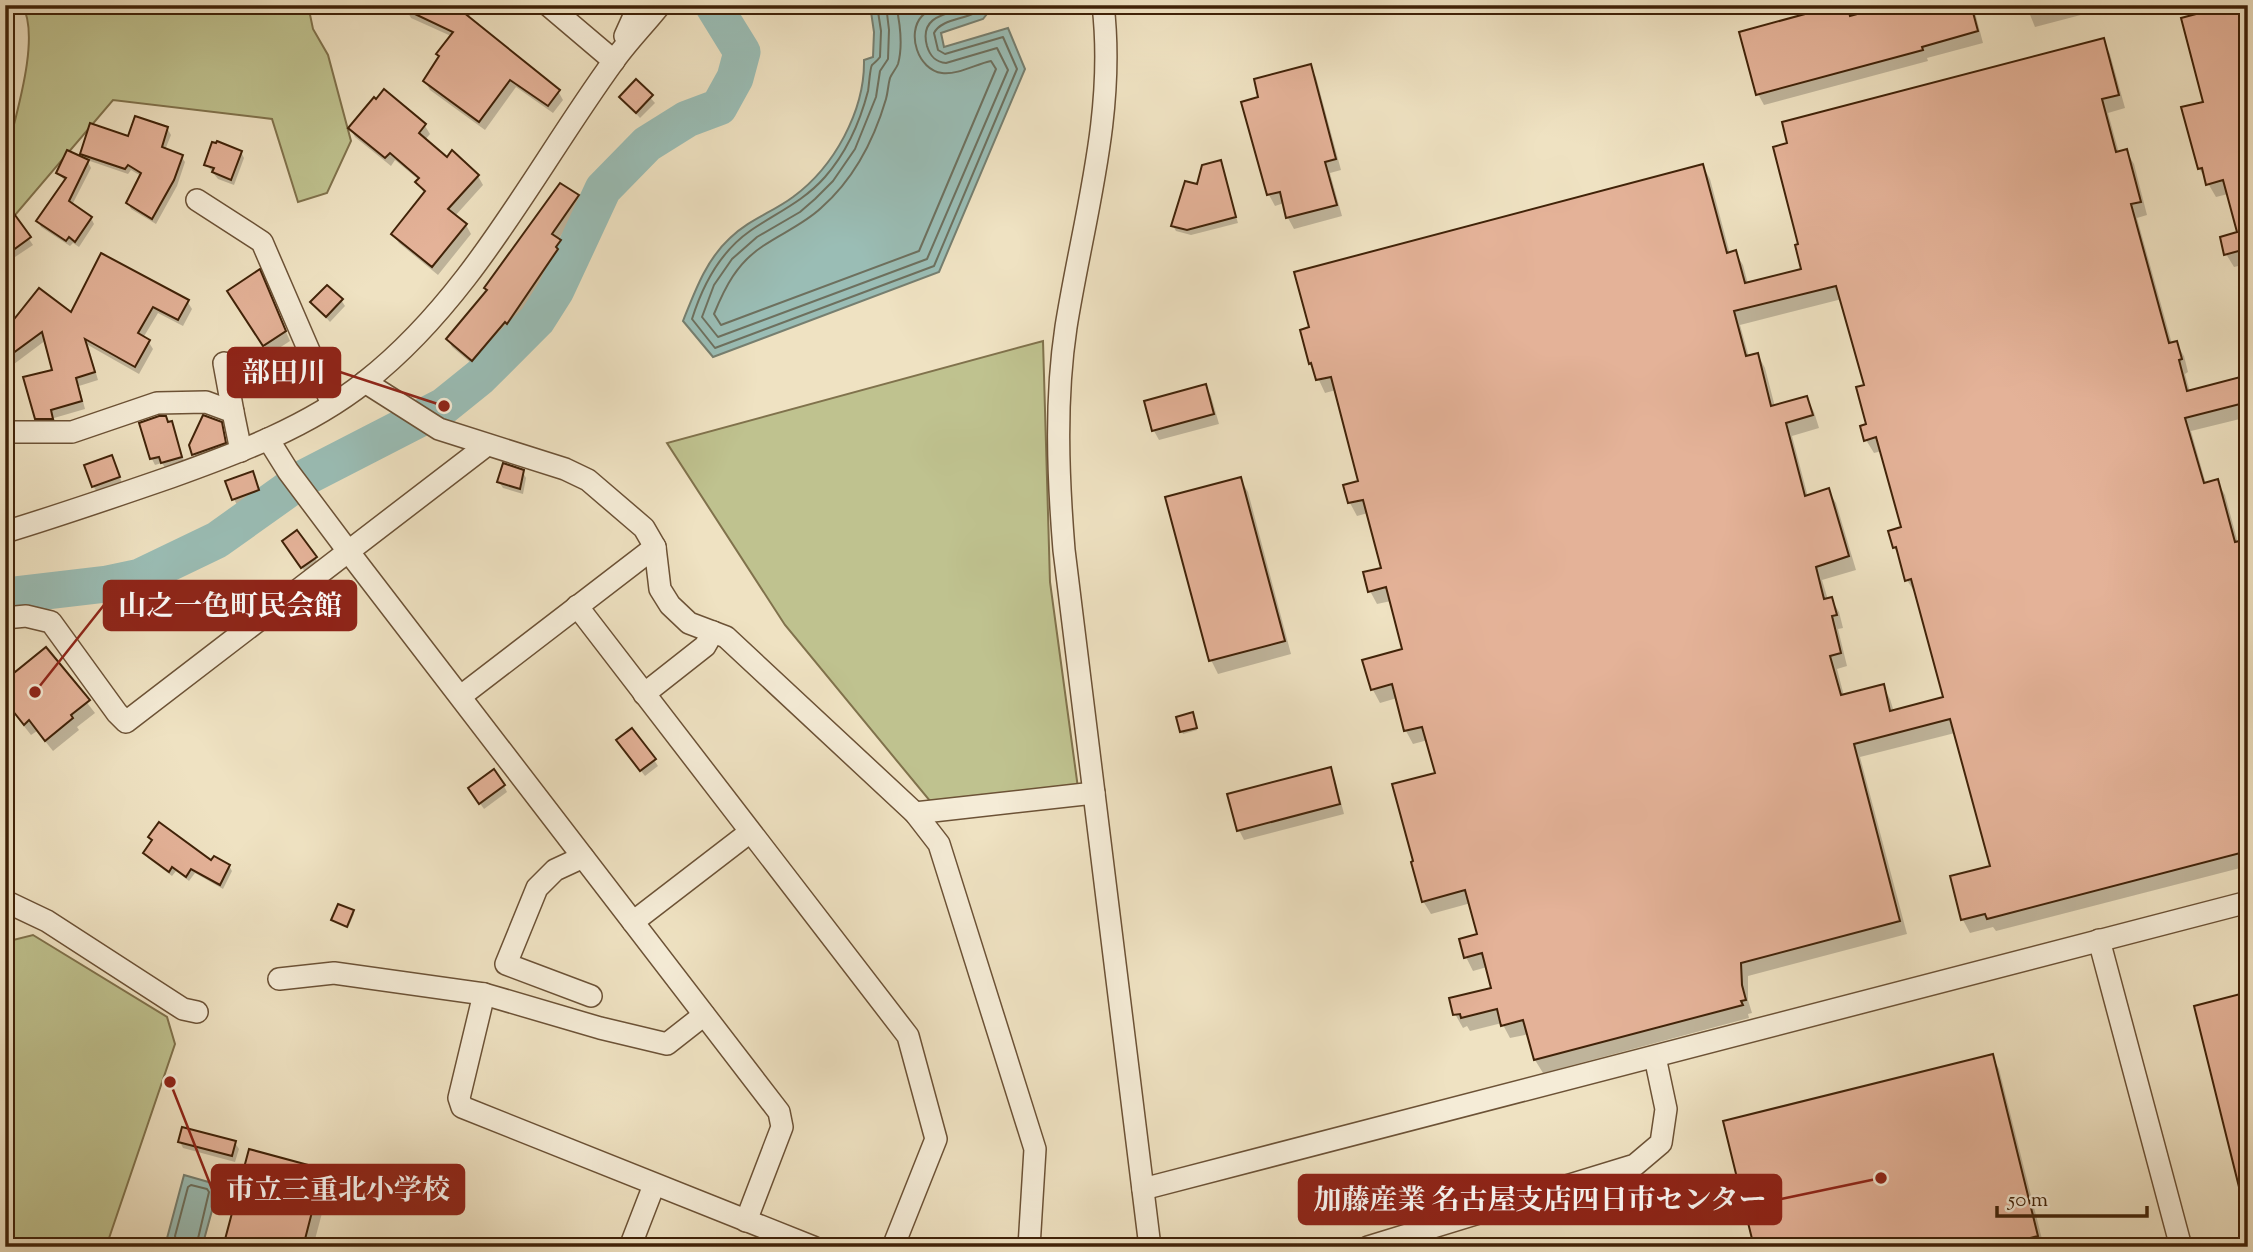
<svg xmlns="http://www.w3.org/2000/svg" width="2253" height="1252" viewBox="0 0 2253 1252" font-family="'Sorts Mill Goudy','Noto Serif JP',serif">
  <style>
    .green { fill: #bfc28f; stroke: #80724c; stroke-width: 2 }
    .water { fill: #9abdb5; stroke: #767f70; stroke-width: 2 }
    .shadow { fill: #0003; fill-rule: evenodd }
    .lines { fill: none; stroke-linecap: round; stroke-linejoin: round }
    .shore { stroke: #6d705e; stroke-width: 2 }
    .river { stroke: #9abdb5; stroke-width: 37 }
    .building { fill: #e4b298; stroke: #402208; stroke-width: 2; fill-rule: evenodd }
    .minor-casing { stroke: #6c5236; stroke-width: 24 }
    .minor { stroke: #f5ecd7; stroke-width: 21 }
    .leader { fill: none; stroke: #8f2418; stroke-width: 2.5 }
    .callout-dot { fill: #8f2418; stroke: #f5ecd7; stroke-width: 2.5 }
    .callout { fill: #8f2418; stroke: #8f2418; stroke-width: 2.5 }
    .callout-label { font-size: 28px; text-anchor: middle; font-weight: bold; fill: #fff }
  </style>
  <rect width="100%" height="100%" fill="#efe2c2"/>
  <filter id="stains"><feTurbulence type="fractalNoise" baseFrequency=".00286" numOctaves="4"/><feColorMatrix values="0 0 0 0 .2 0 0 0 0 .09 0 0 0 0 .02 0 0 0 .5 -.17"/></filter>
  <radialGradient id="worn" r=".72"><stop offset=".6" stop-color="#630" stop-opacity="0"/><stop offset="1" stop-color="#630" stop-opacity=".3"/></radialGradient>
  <!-- green -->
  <g class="green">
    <path d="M22,5h286l5,24 15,26 23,86 -24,52 -29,9 -26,-83 -159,-19 -97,114 -11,5v-74l5,-5c8,-32 30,-106 12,-135z"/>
    <path d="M1043,341l7,241 28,206 -148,13 -145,-176 -118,-182z"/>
    <path d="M33,935l134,82 8,27 -69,203h-101v-305z"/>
  </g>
  <!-- water -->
  <g class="water">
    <path d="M870,5h124l-11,14 -42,14 3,14 64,-19 17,41 -86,203 -226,85 -30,-36c12,-30 23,-61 47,-83 18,-18 43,-26 63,-41 41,-30 72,-86 71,-137l9,-3 1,-25z"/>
    <path d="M184,1175l35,10 -17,62h-19l-17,-5z"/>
  </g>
  <!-- shadow -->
  <g class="shadow">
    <path d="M408,5h67l-6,13 89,73 5,9 -10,13 -37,-26 -31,43 -55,-40 -5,-9 26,-45 -40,-18 -5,-9z"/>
    <path d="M567,5h10l-4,5z"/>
    <path d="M1845,5h128l10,38 -56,15 1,3 -164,44 -6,-11z"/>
    <path d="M2026,5h89v1l-80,21z"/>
    <path d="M2248,5v262l-1,-3 -13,3 -8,-13 13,-20 -11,-40 -12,3 -17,-29 6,-65z"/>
    <path d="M2103,40l7,14 15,54 -17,5 11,40 7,-2 8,13 13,51 -10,3 35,126 4,-1 8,13 4,16 -3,2 5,18 58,-15v40l-57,14 15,53 11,-3 8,14 13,48 10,-2v325l-252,65 -3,-4 -23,6 -7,-13 -11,-43 40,-10 -37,-134 -95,24 47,177 -159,42v24l4,13 -4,1 1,4 -206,55 -8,-13 -6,-26 -19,4 -8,-15 -32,8 -3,-5 -4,2 -8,-14 38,-25 -6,-22 -14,4 -7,-14 13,-22 -8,-32 -40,11 -8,-13 14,-127 -9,-34 -15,4 -7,-13 -9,-33 -17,5 -7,-13 -8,-28 39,-12 -13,-49 -14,3 -7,-13 13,-22 -15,-56 -11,3 -7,-13 -5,-17 15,-4 -24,-92 -11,3 -14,-30 392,-197 7,13 20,75 5,-2 8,13 5,19 55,-14zM1842,299l24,87 3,40 -3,14 8,13 8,-2 21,77 -9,19 7,13 6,20 8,13h2l29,105 -52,14 -4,-13 -7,-13 -39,10 -7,-27 10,-3 -9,-37 5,-1 -4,-16 -8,-13 -3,1 -6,-20 34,-10 -20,-67 -8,-13 -20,7 -16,-61 27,-8 -5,-16 -7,-14 -32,9 -10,-39 -7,-13 -9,2 -9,-32z"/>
    <path d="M1310,66l6,11 25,93 -11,3 12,43 -48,13 -6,-11 -4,-15 -9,3 -6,-11 -26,-92 18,-5z"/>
    <path d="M636,82l19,21 -15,15 -19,-21z"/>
    <path d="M425,126l5,8 -5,6 22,19 31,17 5,9 -28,31 11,9 5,9 -33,41 -39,-32 -6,-9 32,-40 -8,-11 2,-3 -24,-20 -4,6 -36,-29 -5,-9z"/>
    <path d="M167,128l4,7 -6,15 16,6 4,6 -8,24 -21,38 -25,-15 -3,-6 13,-27 -10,-6 -3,4 -41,-14 4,8 -19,37 19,13 3,6 -15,23 -6,-4 -3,3 -29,-19 -3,-6 27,-40 -7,-8 28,-12 -4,-7z"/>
    <path d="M241,152l3,6 -10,27 -16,-6 -12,-15z"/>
    <path d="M1220,162l18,61 -47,12 -15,-4 -3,-5 25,-39z"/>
    <path d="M577,196l5,8 -24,36 6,9 -4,7 1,2 -49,72 -2,-1 -33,39 -25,-21 -4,-8z"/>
    <path d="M14,217l19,28 -18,12 -2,-3 -8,5v-35z"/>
    <path d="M264,281l26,60 -20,13 -35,-53z"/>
    <path d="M341,300l4,6 -15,16 -17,-19z"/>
    <path d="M187,301l5,8 -9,17 -25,-13 -15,25 5,3 5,8 -14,25 -51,-29 10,35 -19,6 6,23 -31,9 2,8h-14l-5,-8 17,-46 -8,-32 -32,24 -6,-8 7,-35z"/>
    <path d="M2248,324v15l-4,-14z"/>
    <path d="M1206,386l5,10 8,28 -60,16 -5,-9 -8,-28z"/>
    <path d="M172,423l13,41 -19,5 -4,-6 -7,2 -3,-6 -11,-35z"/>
    <path d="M220,423l8,25 -31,12 -6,-15z"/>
    <path d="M115,464l7,19 -25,9 -4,-6z"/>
    <path d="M522,471l4,7 -3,16 -20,-6 -4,-6z"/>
    <path d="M255,479l7,17 -25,9 -3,-6z"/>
    <path d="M1240,479l8,13 43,162 -73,20 -7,-14z"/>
    <path d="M287,548l28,10 4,6 -13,9z"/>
    <path d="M46,650l49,63 -18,14 2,3 -26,21 -16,-20 -6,4 -26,-33v-21z"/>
    <path d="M1194,717l3,13 -14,4 -1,-3z"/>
    <path d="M622,746l32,14 4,6 -13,10z"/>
    <path d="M1330,769l5,10 9,35 -100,26 -5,-10z"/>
    <path d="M504,786l3,6 -23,17 -10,-14z"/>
    <path d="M150,837l62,26 17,3 3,5 -9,18 -28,-16 -6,8 -13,-10 -4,5 -24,-18 -3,-5 8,-10z"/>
    <path d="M353,912l1,2 -6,14 -15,-8z"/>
    <path d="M2248,994v221l-52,-208z"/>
    <path d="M1992,1056l7,13 45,178h-288z"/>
    <path d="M180,1142l55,1 4,6 -4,13 -52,-14z"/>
    <path d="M322,1170l8,13 -17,64h-88z"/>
  </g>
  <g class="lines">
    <!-- shore -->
    <g class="shore">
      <path d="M877,5l4,26 -1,26c-2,3 -5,5 -8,8 -2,2 -3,21 -4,26 -8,31 -22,62 -43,86 -22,25 -49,36 -75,54 -30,21 -47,53 -58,88l23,29 219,-82 83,-197 -14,-32 -58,17 -7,-4 -4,-17c9,-17 39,-12 51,-28"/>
      <path d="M886,5l3,25 -1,29 -8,12 -4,26 -21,52 -22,32 -18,18 -15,13 -43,25 -25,22 -18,26 -12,32 16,20 209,-78 81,-189 -11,-22 -51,15c-11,-1 -16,-7 -19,-17 -9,-33 25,-32 47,-41"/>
      <path d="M896,5c4,18 7,41 2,59 -2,5 -6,9 -8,14 -2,7 -2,14 -4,21 -12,41 -32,80 -65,109 -17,16 -39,25 -58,38 -26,17 -38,41 -49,68l7,11 198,-74 77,-182 -5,-8c-15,3 -33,14 -49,12 -24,-3 -36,-40 -20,-57 5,-6 12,-8 19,-11"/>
      <path d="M178,1247l-3,-11 13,-49 3,-2 16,4 2,3 -13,55"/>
    </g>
    <!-- river -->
    <path class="river" d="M5,596l102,-12 33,-7 77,-37 87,-62 140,-72 36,-29 57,-57 19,-30 47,-101 44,-45 40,-25 32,-12 16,-29 7,-26 -29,-47"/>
  </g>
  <!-- building -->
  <g class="building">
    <path d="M396,5h70l-3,7 97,78 -12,16 -38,-26 -31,42 -56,-41 16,-25 -3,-2 17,-22z"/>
    <path d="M1838,5h9l3,11 40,-11h81l7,26 -56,16 1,3 -167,45 -17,-63z"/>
    <path d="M2230,5h18v248h-6v-3l-18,5 -4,-18 17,-5 -14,-52 -17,5 -4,-17 -4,1 -17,-62 22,-5 -22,-84z"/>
    <path d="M2104,38l15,57 -17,4 14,53 11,-3 14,53 -10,2 38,139 8,-2 5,18 -3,1 8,31 61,-16v27l-63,16 19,65 14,-4 17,63 13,-3v312l-261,68 -2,-5 -24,6 -11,-44 40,-10 -40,-147 -96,25 46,177 -159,42 1,22 4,15 -5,1 2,4 -209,55 -11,-40 -22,6 -4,-17 -36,9 -1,-4 -7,1 -4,-17 42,-10 -9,-35 -18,5 -5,-19 18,-5 -12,-44 -43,12 -11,-40 2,-1 -21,-77 43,-11 -13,-46 -18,4 -12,-47 -21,6 -9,-30 40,-11 -16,-62 -18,5 -5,-20 18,-4 -18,-68 -15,3 -5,-18 15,-4 -27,-104 -15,3 -5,-17 -2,1 -9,-34 9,-3 -15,-55 409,-108 24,89 9,-3 9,33 56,-14 -6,-24 3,-1 -25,-97 14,-4 -5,-21zM1836,286l28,99 -8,2 10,37 -6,2 4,15 12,-4 25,90 -13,4 5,17 3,-1 9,34 6,-2 32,118 -53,14 -6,-27 -43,11 -11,-39 11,-3 -9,-37 5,-1 -5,-18 -8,2 -8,-32 33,-11 -20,-68 -24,8 -19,-73 27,-8 -6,-19 -36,10 -13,-53 -12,3 -12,-45z"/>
    <path d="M1311,64l25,95 -11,3 12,43 -51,13 -6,-26 -13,3 -26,-93 17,-5 -4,-18z"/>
    <path d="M636,79l17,16 -17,18 -17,-16z"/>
    <path d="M384,89l42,35 -7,9 28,24 5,-7 27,25 -31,34 19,15 -35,43 -41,-33 34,-43 -10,-9 4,-4 -29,-25 -5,5 -37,-30 26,-31 2,2z"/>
    <path d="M135,116l33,11 -6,20 21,8 -9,25 -22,39 -26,-16 15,-30 -13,-8 -3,4 -45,-15 10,-31 38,13z"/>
    <path d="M217,141l25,10 -11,29 -19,-8 2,-4 -10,-3 8,-23 4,1z"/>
    <path d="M67,150l22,10 -20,41 23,16 -17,25 -6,-5 -3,4 -30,-20 30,-43 -10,-5z"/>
    <path d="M1221,160l15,57 -49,13 -16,-4 14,-45 12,3 5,-19z"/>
    <path d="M560,183l19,12 -27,39 9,6 -5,7 2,2 -51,75 -2,-2 -33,39 -26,-22 41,-49 -3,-2z"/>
    <path d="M15,215l16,22 -26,19v-34z"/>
    <path d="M101,253l88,47 -11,20 -25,-13 -15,26 12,7 -15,27 -50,-28 10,33 -19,6 6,23 -31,9 2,9h-18l-12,-42 29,-7 -10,-38 -37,27v-53l10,12 24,-30 32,24z"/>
    <path d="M260,269l26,62 -23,15 -36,-55z"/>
    <path d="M327,285l16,14 -17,18 -16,-15z"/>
    <path d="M1206,384l8,30 -62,17 -8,-30z"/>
    <path d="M203,415l19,7 4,21 -34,12 -3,-10z"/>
    <path d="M159,416h7l2,6 4,-1 10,36 -21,6 -2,-6 -9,2 -11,-36z"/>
    <path d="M112,455l8,22 -28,10 -8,-22z"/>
    <path d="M503,463l21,7 -4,19 -23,-7z"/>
    <path d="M253,471l6,19 -27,10 -7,-19z"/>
    <path d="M1241,477l44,164 -76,20 -44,-164z"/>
    <path d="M297,530l20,27 -16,11 -19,-27z"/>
    <path d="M46,647l44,53 -19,15 2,3 -28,23 -16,-21 -5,5 -19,-24v-41l10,12z"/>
    <path d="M1193,712l4,16 -17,4 -4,-15z"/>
    <path d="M632,728l24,31 -16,12 -24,-31z"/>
    <path d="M1331,767l9,37 -103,27 -10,-37z"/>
    <path d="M494,769l11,16 -26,19 -11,-16z"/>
    <path d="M159,822l52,38 3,-4 16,9 -10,20 -29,-16 -5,8 -14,-10 -3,5 -26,-19 9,-13 -4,-3z"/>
    <path d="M338,904l16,6 -7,17 -16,-7z"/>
    <path d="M2248,992v206l-6,1 -48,-193z"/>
    <path d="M1993,1054l45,182 -44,11h-240l-31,-126z"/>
    <path d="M182,1127l54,14 -4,15 -54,-14z"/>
    <path d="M249,1149l74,20 -20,78h-80z"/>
  </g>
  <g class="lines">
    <defs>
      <g id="minor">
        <path d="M548,5l66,56"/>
        <path d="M1103,5c13,110 -20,215 -37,322 -11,73 -8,149 -2,223l86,697"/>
        <path d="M625,36l14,-31"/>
        <path d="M197,200l65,42 70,162"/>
        <path d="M224,363l9,49"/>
        <path d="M365,382l74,47 126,40 23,11 56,48 11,19 5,42 10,16 19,18 37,14 189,176 24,31 96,305 -6,98"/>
        <path d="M5,432h67l85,-29 49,-1 27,10 8,39"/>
        <path d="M268,439l20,32 60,80 431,561 3,15 -36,94"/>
        <path d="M5,532c56,-17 111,-36 166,-55 67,-24 137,-50 194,-95 107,-84 169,-211 248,-320 14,-20 32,-38 47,-57"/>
        <path d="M577,606l331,430 28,103 -43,108"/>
        <path d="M5,618l21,-2 25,6 66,91 9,9 361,-277"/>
        <path d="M644,694l61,-48 8,-14"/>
        <path d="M461,696l194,-149"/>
        <path d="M915,813l179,-20"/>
        <path d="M583,857l-28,13 -18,18 -31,76 85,32"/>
        <path d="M5,901l42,20 136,88 14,3"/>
        <path d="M633,922l117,-90"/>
        <path d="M2099,940l82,307"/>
        <path d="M279,979l55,-6 150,21 116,34 67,16 37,-29"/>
        <path d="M484,994l-25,104 3,9 351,140"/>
        <path d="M1143,1189l1105,-287"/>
        <path d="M630,1247l24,-62"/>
        <path d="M1368,1247l267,-82 26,-22 5,-34 -11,-52"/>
      </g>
    </defs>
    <!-- minor casing -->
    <use href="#minor" class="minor-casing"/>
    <!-- minor -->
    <use href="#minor" class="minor"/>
  </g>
  <!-- callouts -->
  <path class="leader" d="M444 406L340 372M35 692L104 605M170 1082L212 1189M1881 1178L1781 1199"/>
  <g class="callout-dot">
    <circle cx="444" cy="406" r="7"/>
    <circle cx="35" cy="692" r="7"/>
    <circle cx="170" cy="1082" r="7"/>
    <circle cx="1881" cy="1178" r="7"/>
  </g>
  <g class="callout">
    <rect x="228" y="348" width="112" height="49" rx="7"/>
    <rect x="104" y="581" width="252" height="49" rx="7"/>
    <rect x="212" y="1165" width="252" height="49" rx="7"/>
    <rect x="1299" y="1175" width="482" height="49" rx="7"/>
  </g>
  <g class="callout-label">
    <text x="284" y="382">部田川</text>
    <text x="230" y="615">山之一色町民会館</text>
    <text x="338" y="1199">市立三重北小学校</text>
    <text x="1540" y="1209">加藤産業 名古屋支店四日市センター</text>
  </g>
  <!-- margin -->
  <rect width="2253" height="1252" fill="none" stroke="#efe2c2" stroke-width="28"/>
  <rect x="7" y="7" width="2239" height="1238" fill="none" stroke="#402208" stroke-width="3.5"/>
  <rect x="14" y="14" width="2225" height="1224" fill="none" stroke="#402208" stroke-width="2"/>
  <!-- scale -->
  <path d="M1997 1206v10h150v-10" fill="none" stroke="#402208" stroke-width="3.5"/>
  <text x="2008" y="1206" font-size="21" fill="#402208" stroke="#f5ecd7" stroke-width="5" paint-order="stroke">50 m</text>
  <rect width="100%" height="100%" filter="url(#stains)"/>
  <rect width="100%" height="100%" fill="url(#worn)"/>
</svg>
